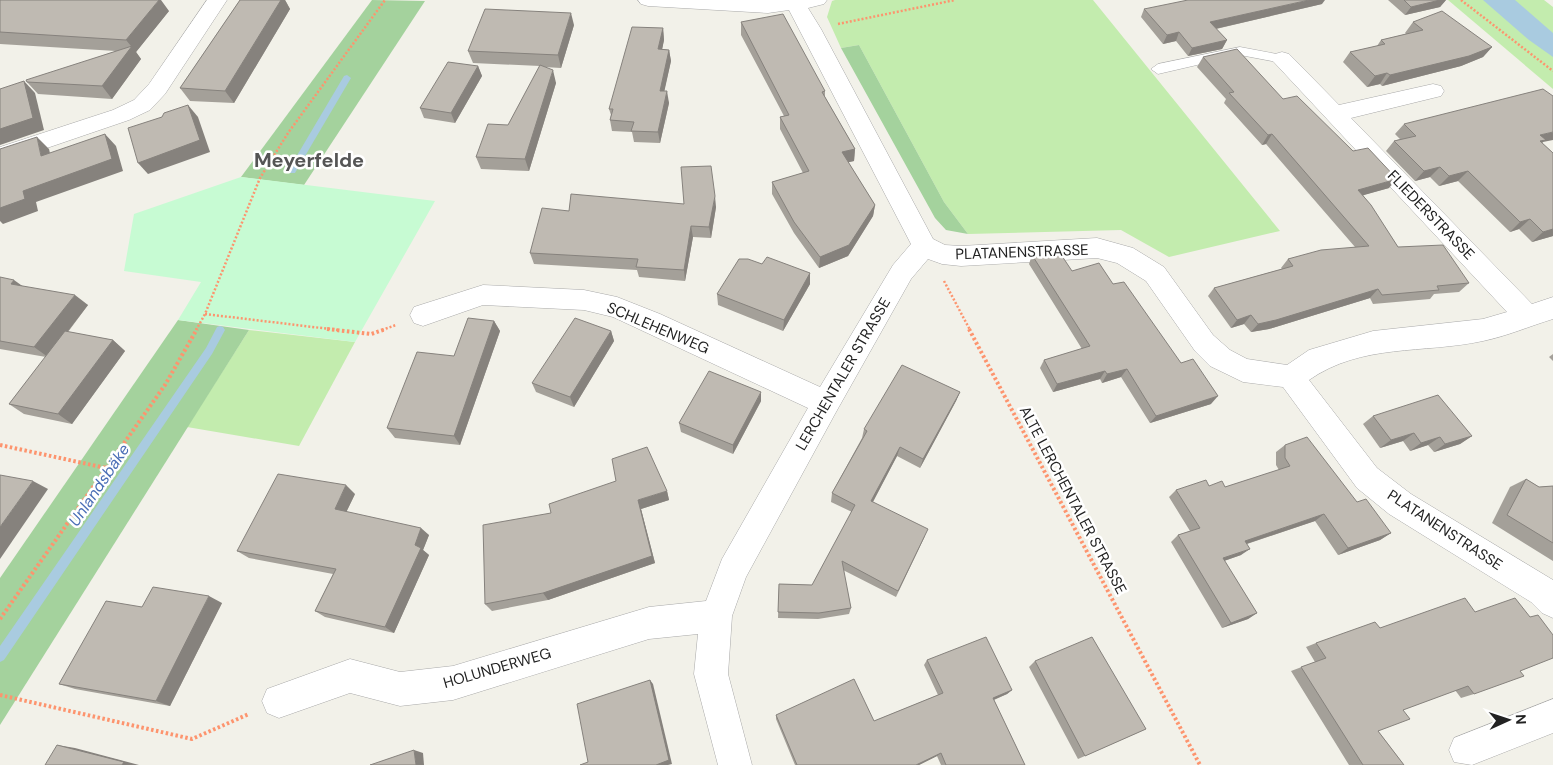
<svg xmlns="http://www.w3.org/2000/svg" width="1553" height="765" viewBox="0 0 1553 765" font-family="'DM Sans',sans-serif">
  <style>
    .grass { fill: #c3ecae }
    .forest { fill: #a4d29d }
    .park { fill: #c7fbd3 }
    .water { fill: #a9cbe0 }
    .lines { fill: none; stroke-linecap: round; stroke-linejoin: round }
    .stream { fill: #a9cbe0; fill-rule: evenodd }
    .lane-casing { stroke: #a9a9a9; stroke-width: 1 }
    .street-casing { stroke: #a9a9a9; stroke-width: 1 }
    .path-far1 { stroke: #fd946e; stroke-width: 2.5; stroke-dasharray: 2 2; stroke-linecap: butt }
    .path { stroke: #fd946e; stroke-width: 4; stroke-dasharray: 2.5 2.5; stroke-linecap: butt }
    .lane { fill: #fff; fill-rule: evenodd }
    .street { fill: #fff; fill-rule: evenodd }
    .wall { fill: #a4a099 }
    .shaded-wall { fill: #86827d }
    .building { fill: #bfbab2; stroke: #86827d }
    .labels { text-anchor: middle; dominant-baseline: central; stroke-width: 5; stroke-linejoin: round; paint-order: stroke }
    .street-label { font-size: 15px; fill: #222; stroke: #fff }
    .water-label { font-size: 16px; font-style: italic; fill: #4a6eb6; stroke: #fff }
    .district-label { font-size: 20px; font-weight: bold; fill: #555; stroke: #fff }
  </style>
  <rect width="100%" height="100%" fill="#f2f1e9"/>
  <!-- grass -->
  <g class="grass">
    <path d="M835,0h258l187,231 -111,26 -48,-27 -153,4 -24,-32 -85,-157 -18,3 -14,-31 5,-16z"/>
    <path d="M1448,0h96l9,7v82z"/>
    <path d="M249,330l106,12 -56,104 -112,-19z"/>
  </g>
  <!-- forest -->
  <g class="forest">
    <path d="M372,0l53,1 -121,184 -63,-8z"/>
    <path d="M859,45l85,157 24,32 -22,-4 -11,-12 -94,-170z"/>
    <path d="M178,320l71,10 -249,395v-147z"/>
  </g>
  <!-- park -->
  <path class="park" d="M241,177l194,24 -80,141 -177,-22 23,-38 -77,-11 10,-57z"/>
  <!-- water -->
  <path class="water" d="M1483,0h32l38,33v24l-24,-17z"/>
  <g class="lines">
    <!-- stream -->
    <g class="stream">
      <path d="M347,75l4,3 -56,95h-6v-4l55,-93z"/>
      <path d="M220,326l3,1 2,3 -13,24 -208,306 -4,2v-16l206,-298 11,-21z"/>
    </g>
    <defs>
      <path id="lane" d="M1240,47l42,8 7,4 -7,4 -42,-8 -82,19 -7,-5 7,-5z"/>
      <g id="street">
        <path d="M207,0h20l-62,94 -15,16 -21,10 -129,44v-17l113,-37 21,-10 15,-16z"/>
        <path d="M638,0h189l-3,4 -16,4 13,21 112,210 12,6 16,1 136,-8 36,10 31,19 49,68 17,15 17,9 40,6 22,-15 64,-19 110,-12 24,-7 -236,-253 4,-5 7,-2 7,2 50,51 94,-21 8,2 3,5 -3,5 -90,22 181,186 21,-7v22c-23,7 -46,17 -70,22 -60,13 -121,2 -174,39l68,88 34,26 142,86v38l-11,-5 -11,-11 -142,-88 -32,-26 -74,-101 -40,-5 -33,-16 -15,-15 -49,-70 -29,-18 -20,-5 -136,8 -19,-2 -14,-5 -17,20 -75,133 -90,165 -14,39 -4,58 24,91h-34l-24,-91 4,-40 -49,5 -196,61 -53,6 -50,-13 -71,25 -12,-5 -5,-12 5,-12 83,-30 50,13 53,-6 196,-59 57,-6 16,-42 86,-151 -195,-91 -29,-7 -101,-5 -60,21 -9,-3 -4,-8 4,-8 69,-22 101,5 33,7 43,17 160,73 73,-122 18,-21 -122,-234 -21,3 -120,-7 -7,-2z"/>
        <path d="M1553,699v34l-81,32 -18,-3 -5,-12 5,-12z"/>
      </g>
    </defs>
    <!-- lane casing -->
    <use href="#lane" class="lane-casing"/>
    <!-- street casing -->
    <use href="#street" class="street-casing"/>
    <!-- path-far1 -->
    <g class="path-far1">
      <path d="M1461,0l92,71"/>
      <path d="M838,24l117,-24"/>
      <path d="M944,281l26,49"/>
      <path d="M205,314l133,16"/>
      <path d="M196,330l9,-16 55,-136 28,-45 97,-133"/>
      <path d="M382,330l14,-5"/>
    </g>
    <!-- path -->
    <g class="path">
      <path d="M327,329l44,5 15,-5"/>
      <path d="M969,329l231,436"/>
      <path d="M0,445l106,23"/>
      <path d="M0,619l165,-234 32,-56"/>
      <path d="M0,695l192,44 57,-25"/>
    </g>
    <!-- lane -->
    <use href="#lane" class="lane"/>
    <!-- street -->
    <use href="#street" class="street"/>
  </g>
  <!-- wall -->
  <g class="wall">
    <path d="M0,0l169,11 -33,41 5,7 -29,40 -74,-5 -11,-12 89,-31 -116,-7z"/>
    <path d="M240,0h45l5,9 -56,94 -44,-2 -10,-13z"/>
    <path d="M1388,0h58l-6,7 -35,8z"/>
    <path d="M1322,4l-106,25 11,11 -5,9 -34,7 -12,-15 -13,3 -22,-27 3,-8z"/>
    <path d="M741,22l84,69v6l30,52 -1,12 -6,1 27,43 -2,11 -25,40 -29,12 -25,-35 -22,-39v-12l31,-9 -23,-44v-12l4,-1 -43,-81z"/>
    <path d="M1413,22l79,25 -9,10 -22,9 -79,20 -2,-2 -13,3 -24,-25 7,-10 27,-6 4,-6 25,-6 -1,-1z"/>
    <path d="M574,25l-13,43 -17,-1 12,16 -27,88 -48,-2 -5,-12 32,-32 32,-59 -67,-3 -5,-12z"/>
    <path d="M663,28l1,12 -2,9 7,1 2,11 -7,30 5,12 -9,40 -26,-1 -2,-10 -20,-1 -2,-11 1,-5 -2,-6z"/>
    <path d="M1203,57l80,42 106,89 -26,7 35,52 71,36 -10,9 -25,2 -4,5 -57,5 -3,-6 -101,31 -18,3 -7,-8 -13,4 -23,-32 6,-8 68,-19 -1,-1 7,-9 67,-12 -89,-103 -4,1 -38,-42 2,-4 -29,-32z"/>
    <path d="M478,66l4,10 -27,47 -31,-5 -4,-10z"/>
    <path d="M1404,124l139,18 -1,1 11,10v83l-21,6 -13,-13 -9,3 -52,-51 -19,5 -9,-9 -15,4 -29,-30 8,-10 6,-2 -5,-5z"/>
    <path d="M716,207l-5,31 -18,-1 -8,44 -46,-4 -2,-7 -103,-6 -4,-11 39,-42z"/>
    <path d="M1032,255l40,16 41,13 68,79 30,41 -61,19 -29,-46 -19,6 -2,-4 -47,13 -13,-24 4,-8 38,-11 -53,-85z"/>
    <path d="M762,264l48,9v11l-27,47 -65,-26 -1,-11z"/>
    <path d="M0,277l22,9 66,19 -20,27 45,8 12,11 -53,73 -48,-10 -15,-10 37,-47 -46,-8z"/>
    <path d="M494,321l6,10 -40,114 -65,-7 -8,-10 67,-72z"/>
    <path d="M611,331l3,10 -40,66 -38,-15 -4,-9z"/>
    <path d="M1553,354v7l-4,-4z"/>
    <path d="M960,392l-4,9 -36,67 -23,-12 -24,46 52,34 -29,61 -53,-27 8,38 -2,6 -31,5 -40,-1 1,-34 33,1 40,-73 -21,-10 1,-9 30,-55 2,-9z"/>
    <path d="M761,401l-28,53 -52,-22 -2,-9z"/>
    <path d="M1373,416l99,20 -12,8 -26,8 -6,-7 -18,6 -7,-10 -23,7 -17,-24z"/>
    <path d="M1285,445l72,57 34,31 -11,7 -42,15 -23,-34 -68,23 -6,11 -17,6 33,52 -9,6 -26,9 -51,-86 7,-7 12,-4 -21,-34 7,-7 33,-4 16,1 54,-17 -3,-5v-13z"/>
    <path d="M1526,479l13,8 14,-1v75l-61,-38 18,-36z"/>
    <path d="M667,491l2,9 -28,9 14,54 -107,37 -56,11 -7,-7z"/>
    <path d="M355,494l-9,18 83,23 -6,15 6,5 -35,78 -69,-16 -10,-6 18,-37 -84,-16 -12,-7z"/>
    <path d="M222,603l-52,103 -95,-17 -16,-5 83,-77z"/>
    <path d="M1475,612l45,59 -46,23 -13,4 -6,-8 -52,20 -25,21 26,34h-55l-58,-94 24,-9 -9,-15 10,-4 64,-15z"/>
    <path d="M927,660l85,30 -5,4 -13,6 31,65h-84l-4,-9 -18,9h-124l-19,-46v-4l98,6 64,-26 -14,-30z"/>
    <path d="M1035,661l111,68 -68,30 -49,-92z"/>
  </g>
  <!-- shaded-wall -->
  <g class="shaded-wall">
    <path d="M159,0h2l8,11 -33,41 5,7 -29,40 -10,-13 29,-40 -5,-6z"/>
    <path d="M281,0h4l5,9 -56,94 -9,-12z"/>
    <path d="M1309,0h16l-3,4 -116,27 4,-9z"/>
    <path d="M1440,0h6l-6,7 -35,8 6,-8z"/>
    <path d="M571,13l3,12 -13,43 -3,-13z"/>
    <path d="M663,28l1,12 -4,20 -2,-11z"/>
    <path d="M1179,32l-3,9 -13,3 4,-9z"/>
    <path d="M1227,40l-5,9 -34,7 4,-8z"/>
    <path d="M1492,47l-9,10 -22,9 -79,20 8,-11z"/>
    <path d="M669,50l2,11 -9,41 -2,-11z"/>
    <path d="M478,66l4,10 -27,47 -4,-10z"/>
    <path d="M553,70l3,13 -27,88 -4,-12z"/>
    <path d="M1387,73l-7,11 -13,3 8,-11z"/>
    <path d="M24,81l11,12 9,37 -44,15v-16z"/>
    <path d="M667,91l2,12 -9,40 -2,-11z"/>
    <path d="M188,105l10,12 12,35 -62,22 -10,-11z"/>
    <path d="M1553,132v8l-10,2 -8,8 5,-15z"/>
    <path d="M105,134l11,12 7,25 -87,31 2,9 -35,13 -3,-3v-13l23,-17z"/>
    <path d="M1272,134l-6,10 -4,1 6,-10z"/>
    <path d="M37,137l12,12 4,18 -12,-11z"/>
    <path d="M855,149l-1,12 -13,3 1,-12z"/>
    <path d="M1440,167l-10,10 -15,4 9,-10z"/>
    <path d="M1468,171l-10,10 -19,5 10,-10z"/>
    <path d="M1397,179l-8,9 -39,11 8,-9z"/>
    <path d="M715,196l1,11 -5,31 -2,-11z"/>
    <path d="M875,205l-2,11 -25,40 -29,12 1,-11z"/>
    <path d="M1530,219l-11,10 -9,3 10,-10z"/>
    <path d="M691,226l2,11 -8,44 -1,-11z"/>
    <path d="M1553,229v7l-21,6 11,-10z"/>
    <path d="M810,273v11l-27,47 1,-11z"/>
    <path d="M14,280l14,10 -17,-6z"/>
    <path d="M1378,289l-8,9 -101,31 -18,3 7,-8z"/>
    <path d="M75,295l13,10 -40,52 -14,-10z"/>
    <path d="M1251,315l-7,9 -13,4 6,-8z"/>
    <path d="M494,321l6,10 -40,114 -6,-9z"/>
    <path d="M611,331l3,10 -40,66 -4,-10z"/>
    <path d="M113,340l12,11 -53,73 -14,-10z"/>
    <path d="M1127,369l-6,8 -19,6 5,-9z"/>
    <path d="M1105,371l-5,8 -47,13 4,-8z"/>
    <path d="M761,392v9l-28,53v-9z"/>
    <path d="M960,392l-4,9 -36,67 3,-9z"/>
    <path d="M1218,396l-7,8 -61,19 6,-7z"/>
    <path d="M1414,433l-11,8 -23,7 11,-8z"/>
    <path d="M1472,436l-12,8 -26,8 11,-8z"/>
    <path d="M1440,437l-12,8 -18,6 11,-8z"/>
    <path d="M900,447l-3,9 -28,53 2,-8z"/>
    <path d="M33,481l15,8 -48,70v-32z"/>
    <path d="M346,485l9,9 -11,23 -9,-8z"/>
    <path d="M667,491l2,9 -28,9 14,54 -107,37 -5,-7 95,-93z"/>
    <path d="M1324,514l-9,7 -78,26 8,-6z"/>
    <path d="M421,528l8,7 -6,15 6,5 -35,78 -9,-6z"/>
    <path d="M1391,533l-11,7 -42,15 10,-7z"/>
    <path d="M1250,549l-9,6 -26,9 8,-6z"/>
    <path d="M209,596l13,7 -52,103 -14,-5z"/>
    <path d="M1257,613l-9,6 -26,9 9,-5z"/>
    <path d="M650,680l3,4 19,80 -4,1h-12z"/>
    <path d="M1012,690l-5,4 -19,8 5,-4z"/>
    <path d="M57,745l18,3 64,17h-17z"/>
    <path d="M414,750l9,3 1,12h-8z"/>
    <path d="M941,753l-4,3 -18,9h-3z"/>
  </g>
  <!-- building -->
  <g class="building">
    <path d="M0,0h159l-33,40 -126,-8z"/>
    <path d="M240,0h41l-56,91 -45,-3z"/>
    <path d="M1188,0h121l-99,22 17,18 -35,8 -13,-16 -12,3 -23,-26z"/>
    <path d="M1404,0h36l-29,7z"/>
    <path d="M485,9l86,4 -13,42 -90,-4z"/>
    <path d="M1442,11l50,36 -23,9 -79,19 -3,-2 -12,3 -25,-24 35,-8 -4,-4 42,-10 -10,-8z"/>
    <path d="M783,14l42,77 -3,1 33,57 -13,3 33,53 -26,40 -29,12 -26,-35 -22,-40 37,-11 -29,-54 9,-2 -48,-93z"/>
    <path d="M632,27l31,1 -5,21 11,1 -9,41h7l-9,41 -27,-1 3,-9 -24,-2 3,-11h-4z"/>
    <path d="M132,46l-30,40 -75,-4 -1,-2z"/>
    <path d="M1237,49l46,50 14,-3 56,55 15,-3 29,31 -39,11 13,15 27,42 45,-2 26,38 -32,3 2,4 -57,5 -4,-6 -102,31 -18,4 -7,-9 -14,5 -23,-32 79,-22 -5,-7 33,-9 48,-4 -97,-112 -4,1 -39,-42 5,-1 -31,-35z"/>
    <path d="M448,62l30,4 -27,47 -31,-5z"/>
    <path d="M540,65l13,5 -28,89 -49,-2 12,-33 20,1z"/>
    <path d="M24,81l9,37 -33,11v-40z"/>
    <path d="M1543,89l10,7v36l-13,3 6,5 -6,1 13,12v76l-10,3 -13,-13 -10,3 -52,-51 -19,5 -9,-9 -16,4 -30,-30 22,-5 -12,-12z"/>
    <path d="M188,105l12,35 -62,23 -10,-35 34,-11 2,-4z"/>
    <path d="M105,134l7,25 -89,32 2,8 -25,9v-59l37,-12 4,19z"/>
    <path d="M711,166l4,30 -6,31 -18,-1 -7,44 -48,-3 2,-8 -108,-6 12,-45 27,3 2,-17 113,10 -3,-37z"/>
    <path d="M1060,253l12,18 27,-8 14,21 11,-2 57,81 12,-4 25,37 -62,20 -29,-47 -20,5 -2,-3 -48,13 -13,-24 46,-14 -58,-91z"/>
    <path d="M767,257l43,16 -26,47 -67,-26 22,-35h9l14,5z"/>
    <path d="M0,277l14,3 -3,4 64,11 -41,52 -34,-6z"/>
    <path d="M468,318l26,3 -40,115 -67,-8 30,-76 37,4z"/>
    <path d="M575,318l36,13 -41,66 -38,-14z"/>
    <path d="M65,331l48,9 -55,74 -49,-10z"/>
    <path d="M902,365l58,27 -37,67 -23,-12 -29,54 57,28 -30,62 -56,-30 9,47 -32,5 -41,-1 1,-28 33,1 43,-80 -23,-12 35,-62 -3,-2z"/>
    <path d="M709,371l52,21 -28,53 -54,-22z"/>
    <path d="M1438,395l34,41 -27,8 -5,-7 -19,6 -7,-10 -23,7 -18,-24z"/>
    <path d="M1307,437l50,65 9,-3 25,34 -43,15 -24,-34 -79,27 5,8 -27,9 34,55 -26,10 -53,-88 22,-7 -24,-38 30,-10 3,6 13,-5 3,6 65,-21 -5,-8v-13z"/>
    <path d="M647,447l20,44 -29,9 14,56 -109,37 -58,11 -2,-79 68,-12 -2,-9 67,-23 -4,-22z"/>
    <path d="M278,474l68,11 -11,24 86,19 -6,17 6,3 -36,79 -70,-16 21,-42 -99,-18z"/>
    <path d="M0,475l33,6 -33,46z"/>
    <path d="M1526,479l13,8 14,-1v57l-46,-28z"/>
    <path d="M153,587l56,9 -53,105 -97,-17 47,-83 36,6z"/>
    <path d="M1465,598l10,14 40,-14 15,19 8,-2 15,20v23l-33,13 4,5 -50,18 -6,-8 -65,24 7,9 -32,12 26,34h-41l-62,-98 25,-9 -10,-15 59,-21 5,6z"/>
    <path d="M986,637l26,53 -19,8 32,67h-79l-5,-12 -25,12h-119l-21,-50 78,-36 20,42 69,-28 -16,-33z"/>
    <path d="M1092,637l54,92 -61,27 -50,-95z"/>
    <path d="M650,680l19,80 -13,5h-76l8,-3 -11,-58z"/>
    <path d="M57,745l67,17 -2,3h-77z"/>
    <path d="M414,750l2,15h-46z"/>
  </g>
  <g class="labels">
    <!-- street labels -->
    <g class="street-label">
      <text transform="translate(1431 215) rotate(46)">FLIEDERSTRASSE</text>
      <text transform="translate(1022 252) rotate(-2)">PLATANENSTRASSE</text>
      <text transform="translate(658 328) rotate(23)">SCHLEHENWEG</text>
      <text transform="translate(843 374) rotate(-60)">LERCHENTALER STRASSE</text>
      <text transform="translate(1073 500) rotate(62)">ALTE LERCHENTALER STRASSE</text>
      <text transform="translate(1445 530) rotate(33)">PLATANENSTRASSE</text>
      <text transform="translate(497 668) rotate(-16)">HOLUNDERWEG</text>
    </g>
    <!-- water labels -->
    <g class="water-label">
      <text transform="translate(99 485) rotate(-56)">Unlandsbäke</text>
    </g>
    <!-- district labels -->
    <g class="district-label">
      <text x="309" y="160">Meyerfelde</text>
    </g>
  </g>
  <!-- north arrow -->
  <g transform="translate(1508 720) rotate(87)" stroke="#ffffff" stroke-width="4" paint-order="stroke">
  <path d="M0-4L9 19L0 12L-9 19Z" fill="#222222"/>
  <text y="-8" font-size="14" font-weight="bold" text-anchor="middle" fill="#222222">N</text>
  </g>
</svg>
